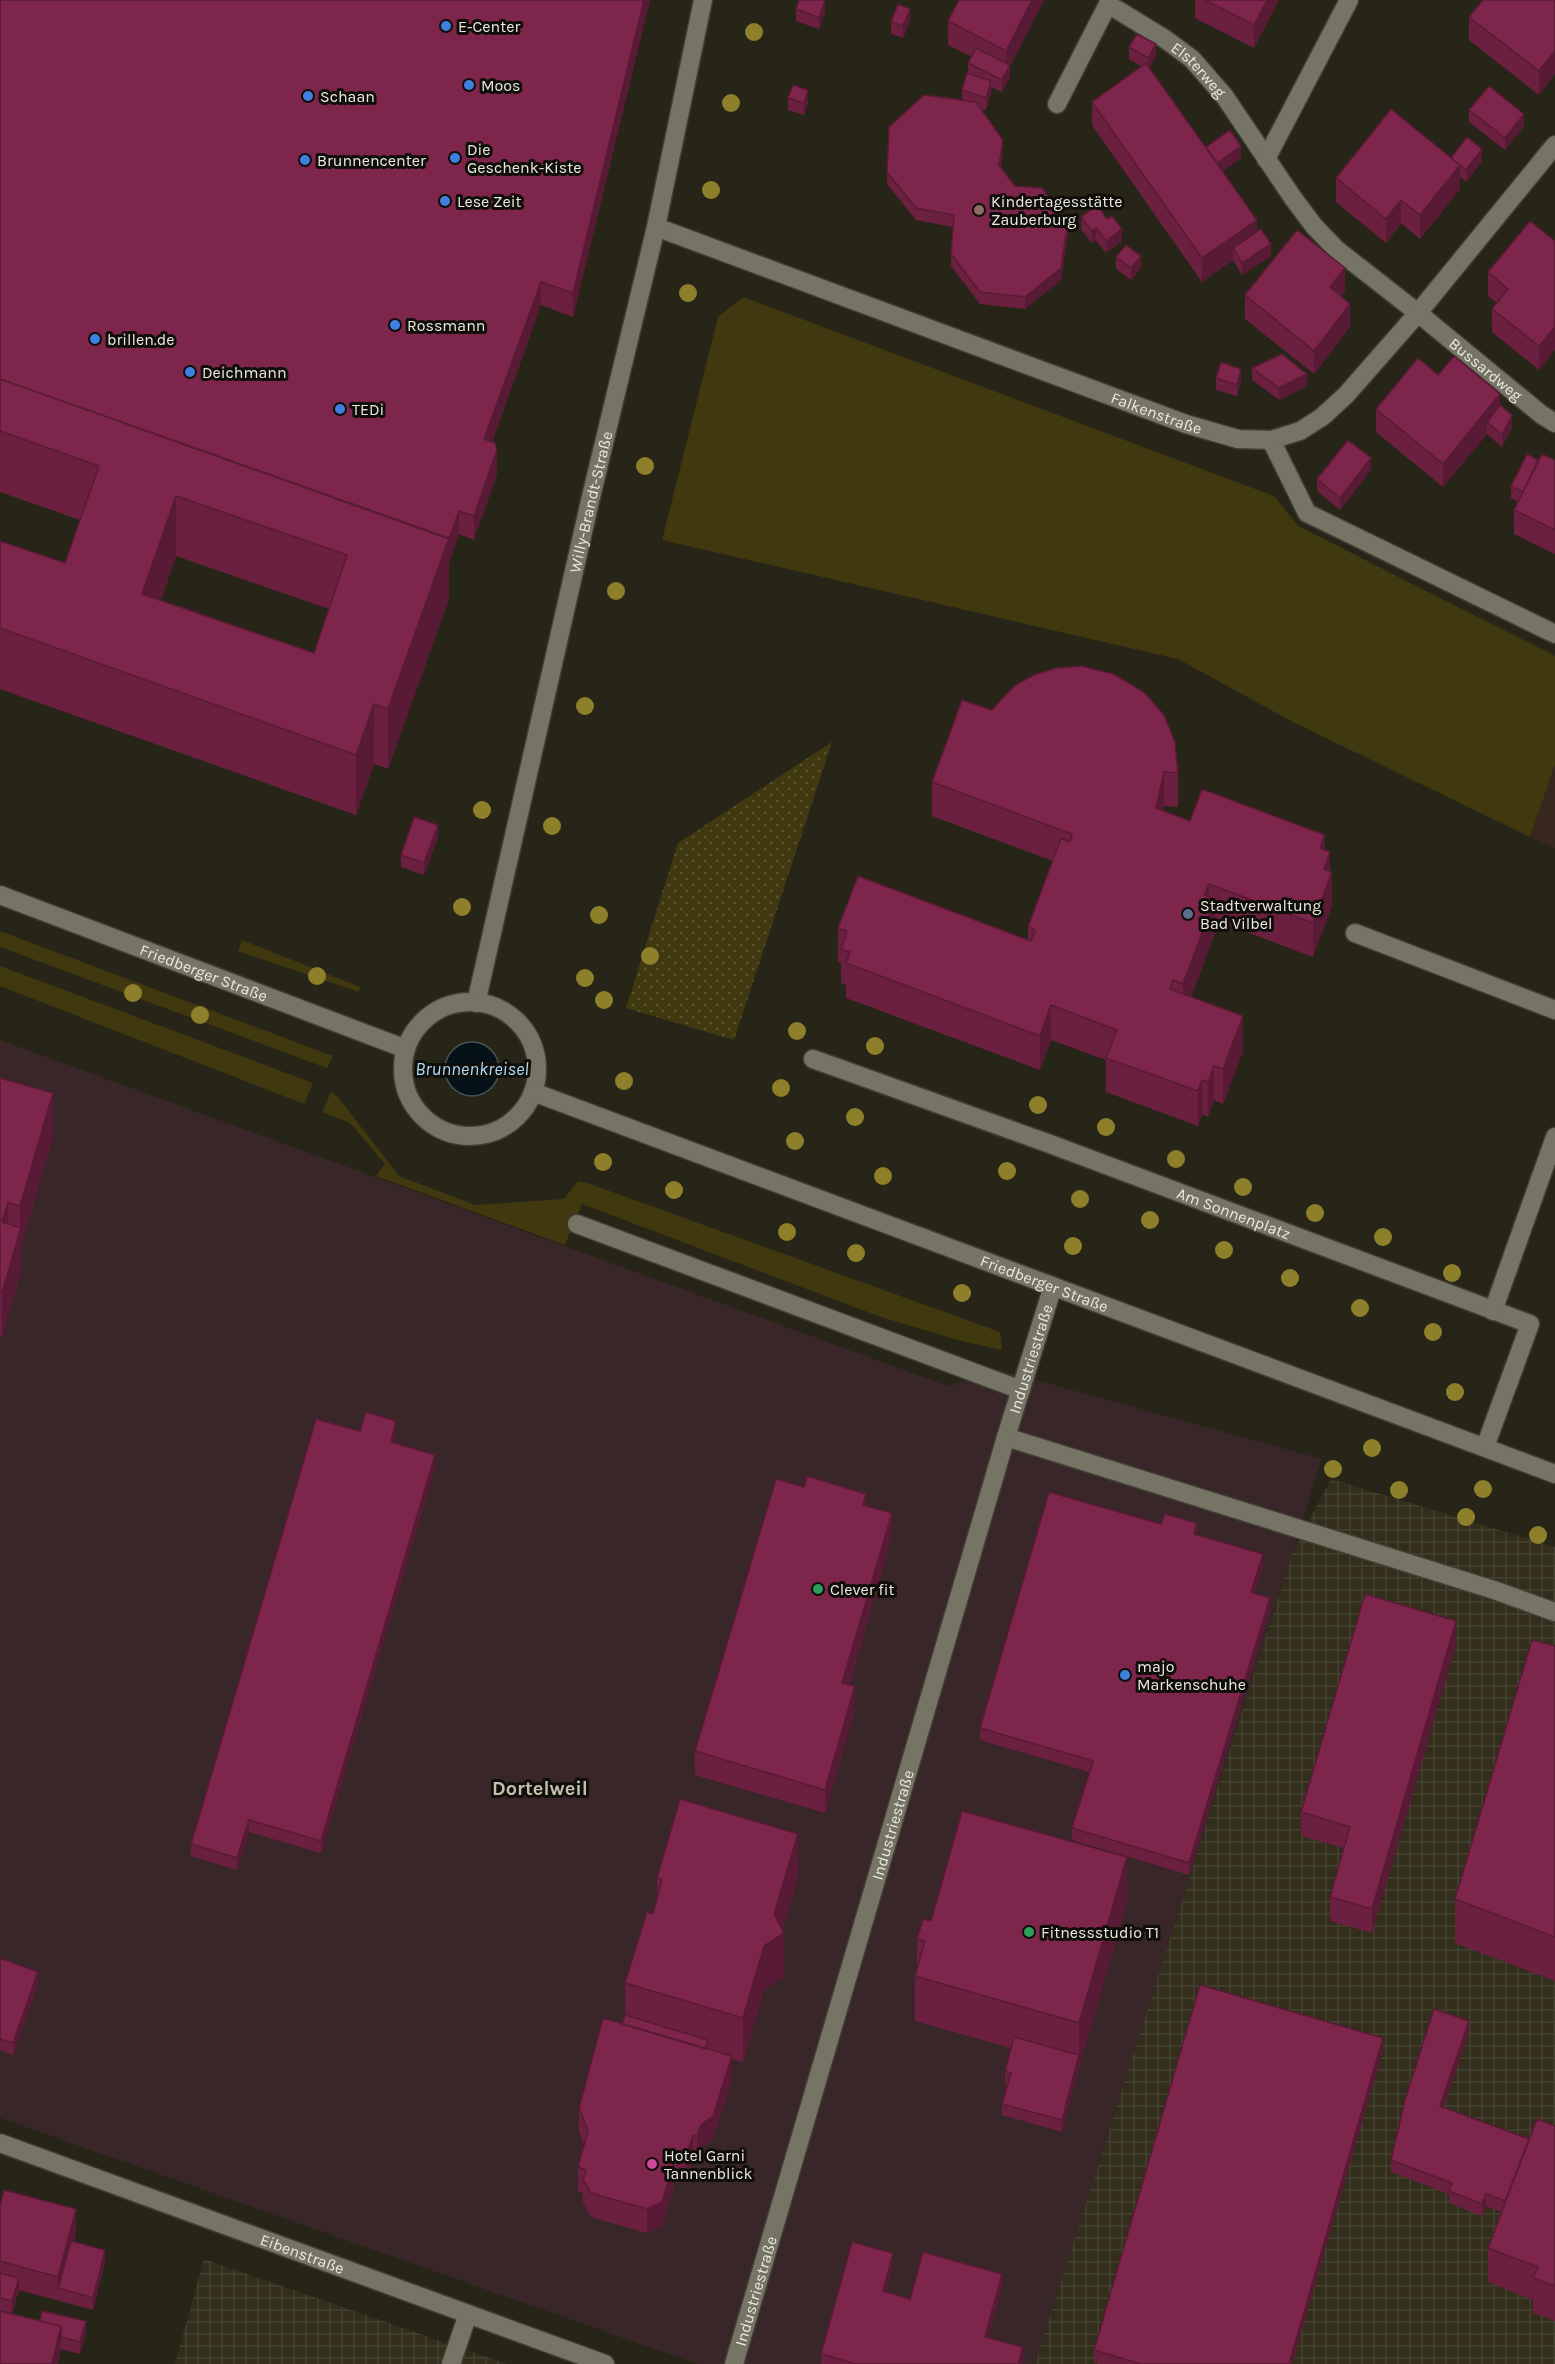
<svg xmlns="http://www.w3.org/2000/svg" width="1555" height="2364" viewBox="0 0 1555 2364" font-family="Karla,sans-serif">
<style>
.commercial{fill:#392628}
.industrial{fill:url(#industrial-grid)}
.education{fill:#38271f}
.grass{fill:#40380e}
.park{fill:url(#park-dots)}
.water{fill:#05121a;stroke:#4a5256;stroke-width:1.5}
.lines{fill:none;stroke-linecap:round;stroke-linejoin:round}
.service-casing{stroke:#403e35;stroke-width:21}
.minor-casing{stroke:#403e35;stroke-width:21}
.tertiary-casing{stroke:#403e35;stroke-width:21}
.service{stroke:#767465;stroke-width:18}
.minor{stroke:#767465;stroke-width:18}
.tertiary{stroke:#767465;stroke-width:18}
.tree{fill:#8e7f2a}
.wall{fill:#6c2040;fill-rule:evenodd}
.shaded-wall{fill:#581a34}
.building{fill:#7d254a;stroke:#581a34;stroke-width:1.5;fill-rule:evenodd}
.shop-dot{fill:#3f7fe0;stroke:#0f0e08;stroke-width:2}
.education-dot{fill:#8d6e63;stroke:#0f0e08;stroke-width:2}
.service-dot{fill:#5c6f8a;stroke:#0f0e08;stroke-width:2}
.leisure-dot{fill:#2e9e5b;stroke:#0f0e08;stroke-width:2}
.hotel-dot{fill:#d1479c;stroke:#0f0e08;stroke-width:2}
.labels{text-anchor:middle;stroke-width:6;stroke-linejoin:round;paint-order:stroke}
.poi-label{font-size:16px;fill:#ebe9e1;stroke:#0f0e08;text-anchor:start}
.street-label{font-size:16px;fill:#ebe9e1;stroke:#0f0e08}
.water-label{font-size:18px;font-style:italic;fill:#b0dcfa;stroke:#0f0e08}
.quarter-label{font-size:20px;font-weight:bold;fill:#c3c0af;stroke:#0f0e08}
</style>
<defs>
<pattern id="industrial-grid" width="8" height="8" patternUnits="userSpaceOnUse" patternTransform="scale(1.5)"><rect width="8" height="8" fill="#322e1b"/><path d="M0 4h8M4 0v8" fill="none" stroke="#464231"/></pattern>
<pattern id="park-dots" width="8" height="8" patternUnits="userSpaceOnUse" patternTransform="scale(1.5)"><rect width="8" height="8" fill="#40380e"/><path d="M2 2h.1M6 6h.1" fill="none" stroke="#5c5531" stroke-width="1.8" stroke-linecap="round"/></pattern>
</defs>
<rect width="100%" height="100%" fill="#272518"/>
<path class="commercial" d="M0,1040L948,1386L1000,1370L1322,1459L1035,2364H697L0,2118Z"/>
<path class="industrial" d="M1331,1479L1555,1547V2364H1035L1293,1551Z
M204,2259L507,2364H175Z"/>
<path class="education" d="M1555,766V848L1530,837Z"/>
<path class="grass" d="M743,297L1274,496L1298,526L1555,656V765L1530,837L1293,722L1178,659L662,540L718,317Z
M0,931L333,1056L327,1068L0,947Z
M242,940L360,987L359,992L238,951Z
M0,966L313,1083L304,1104L0,986Z
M331,1092L338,1097L399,1176L475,1205L564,1199L578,1181L590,1184L1000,1332L1002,1350L961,1341L878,1316L582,1204L565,1245L376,1176L385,1164L350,1123L322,1112Z"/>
<path class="park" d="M832,742L734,1040L626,1008L678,843Z"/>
<path class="water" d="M445 1069a27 27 0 1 1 54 0a27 27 0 1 1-54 0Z"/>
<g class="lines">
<g class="service-casing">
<g id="service">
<path d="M1271,440L1307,513L1555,634"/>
<path d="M1355,933L1555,1010"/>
<path id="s1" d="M813,1059L1050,1144L1530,1324L1485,1447"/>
<path d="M577,1224L1021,1390"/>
<path d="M1493,1311L1555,1137"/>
<path d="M1006,1437L1494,1590L1555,1612"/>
<path d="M451,2364L468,2314"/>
</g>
</g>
<g class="minor-casing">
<g id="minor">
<path id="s2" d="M1110,0L1108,4L1165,39L1192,59L1225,97L1293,198L1314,226L1336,249L1418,313L1542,415L1555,423"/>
<path d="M1057,104L1108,4"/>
<path d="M1266,159L1349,0"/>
<path id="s3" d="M656,227L1186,424L1238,439L1271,440L1300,431L1322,417L1346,395L1418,313L1555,145"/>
<path id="s4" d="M476,1003L590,501L656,227L703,0"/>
<path id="s5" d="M0,2143L605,2364"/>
<path id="s6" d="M734,2364L1006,1437L1053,1286"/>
</g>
</g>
<g class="tertiary-casing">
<g id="tertiary">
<path id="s7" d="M0,895L406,1049"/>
<circle cx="470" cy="1069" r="67"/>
<path id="s8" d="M533,1092L1555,1474"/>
</g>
</g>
<use href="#service" class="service"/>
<use href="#minor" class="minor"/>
<use href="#tertiary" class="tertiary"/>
</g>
<g class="tree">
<circle cx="754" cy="32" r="9"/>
<circle cx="731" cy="103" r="9"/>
<circle cx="711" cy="190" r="9"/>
<circle cx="688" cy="293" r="9"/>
<circle cx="645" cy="466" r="9"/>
<circle cx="616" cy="591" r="9"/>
<circle cx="585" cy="706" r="9"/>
<circle cx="482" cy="810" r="9"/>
<circle cx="552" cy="826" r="9"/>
<circle cx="462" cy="907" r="9"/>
<circle cx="599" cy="915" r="9"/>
<circle cx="650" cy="956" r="9"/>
<circle cx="317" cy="976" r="9"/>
<circle cx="585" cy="978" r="9"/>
<circle cx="133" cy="993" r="9"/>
<circle cx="604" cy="1000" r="9"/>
<circle cx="200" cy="1015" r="9"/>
<circle cx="797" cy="1031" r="9"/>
<circle cx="875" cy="1046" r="9"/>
<circle cx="624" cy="1081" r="9"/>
<circle cx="781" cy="1088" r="9"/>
<circle cx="1038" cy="1105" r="9"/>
<circle cx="855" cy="1117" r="9"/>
<circle cx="1106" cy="1127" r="9"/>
<circle cx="795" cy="1141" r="9"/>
<circle cx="1176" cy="1159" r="9"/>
<circle cx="603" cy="1162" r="9"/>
<circle cx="1007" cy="1171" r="9"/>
<circle cx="883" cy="1176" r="9"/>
<circle cx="1243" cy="1187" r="9"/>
<circle cx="674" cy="1190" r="9"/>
<circle cx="1080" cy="1199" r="9"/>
<circle cx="1315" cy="1213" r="9"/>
<circle cx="1150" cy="1220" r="9"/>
<circle cx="787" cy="1232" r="9"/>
<circle cx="1383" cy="1237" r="9"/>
<circle cx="1073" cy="1246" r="9"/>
<circle cx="1224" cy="1250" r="9"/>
<circle cx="856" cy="1253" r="9"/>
<circle cx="1452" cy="1273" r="9"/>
<circle cx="1290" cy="1278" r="9"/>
<circle cx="962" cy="1293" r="9"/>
<circle cx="1360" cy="1308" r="9"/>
<circle cx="1433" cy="1332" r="9"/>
<circle cx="1455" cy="1392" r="9"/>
<circle cx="1372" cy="1448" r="9"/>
<circle cx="1333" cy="1469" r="9"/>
<circle cx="1483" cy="1489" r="9"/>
<circle cx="1399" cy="1490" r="9"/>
<circle cx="1466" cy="1517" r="9"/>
<circle cx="1538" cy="1535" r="9"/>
</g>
<path class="wall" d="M0,0H650L573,317L541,305L492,442L497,474L474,540L459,534L449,563V599L388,769L374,764L356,815L0,689V541L65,563L80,520L0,492ZM176,556L329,609L314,653L161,600Z
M1044,0L1010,66V77L1002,92L991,87V93L986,110L980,108L1003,151L1001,167L1015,186L1068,234L1061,280L1025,309L980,304L951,266L953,227L916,220L887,184V172L962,100V90L968,74V63L972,57L948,45V21Z
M1195,0H1279L1254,48L1195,18Z
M1555,0V74L1539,95L1469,40V17Z
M796,9L825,12L819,29L796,21Z
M910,21L903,38L891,34V22Z
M1129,47L1156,56L1149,68L1206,148L1241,158L1223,171L1271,256L1242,275L1233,260L1202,282L1092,125V102L1142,67L1129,59Z
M788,98L808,102L804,115L788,110Z
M1469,110L1524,126L1505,150L1469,122Z
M1451,158L1482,161L1466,182L1460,177V189L1420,239L1401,223L1386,243L1336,202V178Z
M1081,217L1107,219L1122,241L1106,253L1096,240L1092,243L1081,229Z
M1555,241V350L1539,370L1492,332V309L1497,303L1488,296V272Z
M1116,257L1141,268L1131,280L1116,269Z
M1345,292L1341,296L1350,327L1314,374L1245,319V295Z
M1252,368L1307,386L1279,400L1252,380Z
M1216,378L1241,381L1237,396L1216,390Z
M1500,405L1512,427L1502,447L1487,434L1443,487L1376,432V409Z
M1538,460H1555V554L1514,534V510L1518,502L1511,498V486Z
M1371,470L1340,510L1317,491V479Z
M992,710L1178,773V807L1164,806L1163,810L1190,821L1325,850L1330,871L1332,906L1313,957L1215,920V933L1191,997L1243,1051L1223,1104L1214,1100L1208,1117L1202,1114L1198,1126L1106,1092V1060L1051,1040L1040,1070L846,998V985L841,983V963L838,962V928L1028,940V927L1053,861L932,816V782Z
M438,837L424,875L401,867V855Z
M0,1078L53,1137L21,1246V1272L2,1336H0Z
M360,1431L396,1433L394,1443L435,1467L321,1853L249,1832L237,1870L191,1856V1844Z
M866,1506L892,1537L849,1685L855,1710L825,1813L695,1775V1751Z
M1197,1535L1263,1566L1254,1593L1270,1610L1189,1875L1072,1840V1828L1089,1772L980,1740V1728Z
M1456,1645L1372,1933L1330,1921V1897L1344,1848L1301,1836V1812Z
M1555,1646V1981L1455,1943V1899Z
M657,1878H798L782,1931L784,1977L764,1990L743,2062L732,2059V2080L713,2139L701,2149L697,2160L693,2159L686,2180L674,2176V2186L662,2226L647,2233L591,2217L583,2203V2192L578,2191V2167L584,2145L579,2131V2108L622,2024L625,2015V1983L653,1914L657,1899Z
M1127,1902L1079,2067L1062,2132L1002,2115V2104L1008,2084L1005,2083V2071L1011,2048L915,2021V1976L917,1968V1939L931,1921Z
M0,1958L38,1984L13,2055L0,2050Z
M1469,2033L1443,2108L1529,2139L1555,2126V2321L1533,2313V2300L1488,2282V2248L1501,2212L1486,2206L1482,2216L1449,2203V2194L1391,2172V2160Z
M1383,2050L1292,2364H1099L1094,2362V2350Z
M0,2206L76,2233L74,2242L105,2262L93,2310L19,2290L12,2313L0,2310Z
M893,2265L886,2292L910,2299L1002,2286L988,2338L1023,2359L1021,2364H821V2354Z
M0,2311L86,2333L80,2354L61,2349Z"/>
<path class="shaded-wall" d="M644,0H650L573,317V293Z
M825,0V12L819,29V18Z
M1032,0H1044L1010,66V77L1002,92V80L1006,73V51Z
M1267,0H1279L1254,48V25Z
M910,9V21L903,38V26Z
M1156,44V56L1148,70V58Z
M1555,51V74L1539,95V71Z
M991,81V93L986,110V98Z
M808,90V102L804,115V103Z
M1524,114V126L1505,150V138Z
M1003,140V151L999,177V165Z
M1241,146V158L1217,175V163Z
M1482,149V161L1466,182V170Z
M1460,165V189L1420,239V215Z
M1401,200V223L1386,243V219Z
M1257,220V244L1233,248V260L1202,282V258Z
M1068,222V234L1061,280L1025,309V297Z
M1096,228V240L1092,243V231Z
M1122,229V241L1106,253V241Z
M1271,244V256L1242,275V263Z
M1141,256V268L1131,280V268Z
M1345,268V292L1330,311V287Z
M541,282V305L484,462V439Z
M1350,304V327L1314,374V351Z
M1555,327V350L1539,370V346Z
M1241,369V381L1237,396V385Z
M1307,374V386L1279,400V388Z
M1500,394V417L1487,422V434L1443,487V464Z
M1512,415V427L1502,447V435Z
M497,450V474L474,540V516Z
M1371,458V470L1340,510V498Z
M176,496V556L142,654V594Z
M459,511V534L449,563V599L388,769V709Z
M374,704V764L356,815V755Z
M1164,772V806L1156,842V808Z
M438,825V837L424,875V863Z
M1325,835V866L1330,852V878L1332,872V906L1313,957V923L1320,848Z
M1209,884V916L1215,899V933L1183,1018V984L1204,895Z
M1051,1005V1040L1040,1070V1036Z
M1243,1016V1051L1223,1104V1069Z
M1214,1066V1100L1208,1117V1082Z
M1202,1080V1114L1198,1126V1091Z
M53,1093V1137L21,1246V1272L2,1336V1292L20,1232V1206Z
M8,1203V1247L2,1222Z
M396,1421V1433L391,1454V1442Z
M435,1455V1467L321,1853V1841Z
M866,1494V1517L863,1505Z
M892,1513V1537L842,1706V1683Z
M1197,1523V1535L1194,1534Z
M1263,1554V1566L1251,1604V1592Z
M1270,1598V1610L1189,1875V1863Z
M1456,1621V1645L1372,1933V1909Z
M855,1686V1710L825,1813V1790Z
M249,1820V1832L237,1870V1858Z
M798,1834V1878L781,1935L784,1933V1977L764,1990L743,2062V2018Z
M1127,1857V1902L1079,2067L1062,2132V2120L1079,2055V2023Z
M38,1972V1984L13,2055V2043Z
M1469,2021V2033L1440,2118V2106Z
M1383,2038V2050L1292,2364H1289Z
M732,2056V2080L713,2139L701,2149L697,2160V2137L701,2125Z
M693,2135V2159L686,2180V2156Z
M674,2162V2186L662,2226L647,2233V2209Z
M1486,2194V2206L1482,2216V2204Z
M76,2209V2233L61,2289L58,2288V2277Z
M105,2250V2262L93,2310V2298Z
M893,2253V2265L883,2303V2291Z
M1002,2274V2286L985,2349V2337Z
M19,2278V2290L12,2313V2301Z
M86,2321V2333L80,2354V2342Z
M61,2326V2350L58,2364H52Z
M1023,2347V2359L1021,2364H1018Z"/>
<path class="building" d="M0,0H644L573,293L541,282L484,439L495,443L497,450L474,516L459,511L449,539L0,379Z
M799,0H825L819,18L796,9Z
M959,0H1032L1006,51L948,21Z
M1205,0H1267L1254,25Z
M1483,0H1555V51L1539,71L1469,17Z
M898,4L910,9L903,26L891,22Z
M1137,34L1156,44L1148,58L1129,47Z
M976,48L1010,65L1002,80L968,63Z
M1146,63L1257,220L1202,258L1092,102Z
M967,73L991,81L986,98L962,90Z
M793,85L808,90L804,103L788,98Z
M1489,86L1524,114L1505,138L1469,110Z
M924,95L976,102L1003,140L999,165L1015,186L1042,188L1068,222L1061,268L1025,297L980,292L951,254L954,215L916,208L887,172L889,127Z
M1391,109L1460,165L1420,215L1401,200L1386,219L1336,178Z
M1230,130L1241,146L1217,163L1206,147Z
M1467,137L1482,149L1466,170L1451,158Z
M1097,205L1107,219L1112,216L1122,229L1106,241L1096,228L1092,231L1081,217Z
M1530,221L1555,241V327L1539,346L1492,309L1508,289L1488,272Z
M1261,229L1271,244L1242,263L1233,248Z
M1297,230L1345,268L1330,287L1350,304L1314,351L1245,295Z
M1126,245L1141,256L1131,268L1116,257Z
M1282,354L1307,374L1279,388L1252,368Z
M1454,356L1500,394L1443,464L1376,409L1418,358L1438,375Z
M1221,362L1241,369L1237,385L1216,378Z
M0,379L449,538L388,709L374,704L356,755L0,628V541L65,563L99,466L0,431ZM176,496L347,555L314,653L142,594Z
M1500,405L1512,415L1502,435L1487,422Z
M1348,440L1371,458L1340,498L1317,479Z
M1527,454L1538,460L1523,492L1511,486Z
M1542,454L1555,460V530L1514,510Z
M1081,666L1114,674L1145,693L1164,715L1175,742L1178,773L1164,772L1156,808L1190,821L1202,789L1325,835L1320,848L1330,852L1324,869L1332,872L1313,923L1209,884L1204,895L1215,899L1183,984L1173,980L1170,989L1243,1016L1223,1069L1214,1066L1208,1082L1202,1080L1198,1091L1106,1058L1117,1030L1051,1005L1040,1036L846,963L850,952L841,949L847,931L838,928L858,876L1031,941L1035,930L1028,927L1061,838L1070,842L1072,834L932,782L962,700L992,710L1014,686L1034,675L1056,668Z
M414,817L438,825L424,863L401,855Z
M0,1078L53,1093L20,1206L8,1203L2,1222L21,1228L2,1292H0Z
M366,1412L396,1421L391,1442L435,1455L321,1841L249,1820L237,1858L191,1844L316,1419L360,1431Z
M807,1476L866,1494L863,1505L892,1513L842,1683L855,1686L825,1790L695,1751L776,1479L804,1487Z
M1049,1492L1161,1524L1165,1514L1197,1523L1194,1534L1263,1554L1251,1592L1270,1598L1189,1863L1072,1828L1093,1761L980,1728Z
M1365,1594L1456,1621L1372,1909L1330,1897L1350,1827L1301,1812Z
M1532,1640L1555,1646V1937L1455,1899Z
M680,1799L798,1834L774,1914L784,1933L764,1946L743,2018L625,1983L647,1912L653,1914L662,1879L657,1878Z
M962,1811L1127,1857L1079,2023L915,1976L925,1941L917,1939L923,1919L931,1921Z
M0,1958L38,1972L13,2043L0,2039Z
M1200,1985L1383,2038L1289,2364H1141L1094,2350Z
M1434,2009L1469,2021L1440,2106L1529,2139L1505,2201L1486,2194L1482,2204L1449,2191L1452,2183L1391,2160L1405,2100Z
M625,2015L708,2040L706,2049L622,2024Z
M603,2018L732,2056L713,2116L701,2125L697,2137L693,2135L686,2156L669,2151L674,2162L662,2202L647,2209L591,2193L583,2180L586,2170L578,2167L588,2131L579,2108Z
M1014,2037L1079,2055L1062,2120L1002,2104L1011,2073L1005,2071Z
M1537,2119L1555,2126V2286L1533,2278L1538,2267L1488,2248Z
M4,2190L76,2209L58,2277L0,2261V2206Z
M71,2241L105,2250L93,2298L58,2288Z
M852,2242L893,2253L883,2291L910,2299L923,2252L1002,2274L985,2337L1023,2347L1018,2364H856L821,2354Z
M0,2273L19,2278L12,2301L0,2298Z
M0,2311L61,2326L52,2364H0Z
M42,2311L86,2321L80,2342L61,2337V2326L40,2321Z"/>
<g class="shop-dot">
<circle cx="446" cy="26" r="6"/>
<circle cx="469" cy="85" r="6"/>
<circle cx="308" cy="96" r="6"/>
<circle cx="455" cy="158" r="6"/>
<circle cx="305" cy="160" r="6"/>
<circle cx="445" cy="201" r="6"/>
<circle cx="395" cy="325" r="6"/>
<circle cx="95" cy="339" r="6"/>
<circle cx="190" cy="372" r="6"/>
<circle cx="340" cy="409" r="6"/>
<circle cx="1125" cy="1675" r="6"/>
</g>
<circle class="education-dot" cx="979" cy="210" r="6"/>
<circle class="service-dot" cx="1188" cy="914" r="6"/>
<g class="leisure-dot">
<circle cx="818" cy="1589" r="6"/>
<circle cx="1029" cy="1932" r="6"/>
</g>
<circle class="hotel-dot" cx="652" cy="2164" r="6"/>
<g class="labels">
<g class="poi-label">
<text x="458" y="32">E-Center</text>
<text x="481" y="91">Moos</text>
<text x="320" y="102">Schaan</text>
<text x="467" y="155">Die<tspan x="467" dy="18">Geschenk-Kiste</tspan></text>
<text x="317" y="166">Brunnencenter</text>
<text x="457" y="207">Lese Zeit</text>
<text x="991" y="207">Kindertagesstätte<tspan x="991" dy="18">Zauberburg</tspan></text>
<text x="407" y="331">Rossmann</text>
<text x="107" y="345">brillen.de</text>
<text x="202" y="378">Deichmann</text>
<text x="352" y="415">TEDi</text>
<text x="1200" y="911">Stadtverwaltung<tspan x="1200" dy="18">Bad Vilbel</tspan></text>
<text x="830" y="1595">Clever fit</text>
<text x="1137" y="1672">majo<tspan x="1137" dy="18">Markenschuhe</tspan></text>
<text x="1041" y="1938">Fitnessstudio T1</text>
<text x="664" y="2161">Hotel Garni<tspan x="664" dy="18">Tannenblick</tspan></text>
</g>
<g class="street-label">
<text dy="6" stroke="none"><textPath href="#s2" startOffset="117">Elsterweg</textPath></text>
<text dy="6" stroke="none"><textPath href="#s2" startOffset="536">Bussardweg</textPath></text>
<text dy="6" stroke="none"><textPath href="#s3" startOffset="534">Falkenstraße</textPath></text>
<text dy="6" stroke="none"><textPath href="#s4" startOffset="514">Willy-Brandt-Straße</textPath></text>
<text dy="6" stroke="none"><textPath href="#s7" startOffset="218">Friedberger Straße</textPath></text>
<text dy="6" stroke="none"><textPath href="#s1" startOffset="448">Am Sonnenplatz</textPath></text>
<text dy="6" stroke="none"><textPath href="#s8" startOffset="546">Friedberger Straße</textPath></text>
<text dy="6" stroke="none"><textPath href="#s6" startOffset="1048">Industriestraße</textPath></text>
<text dy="6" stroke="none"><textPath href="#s6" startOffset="562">Industriestraße</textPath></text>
<text dy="6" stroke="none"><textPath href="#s5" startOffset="322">Eibenstraße</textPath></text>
<text dy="6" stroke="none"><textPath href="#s6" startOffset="76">Industriestraße</textPath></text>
</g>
<g class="water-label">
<text x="472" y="1075">Brunnenkreisel</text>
</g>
<g class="quarter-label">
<text x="540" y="1795">Dortelweil</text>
</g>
</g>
</svg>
